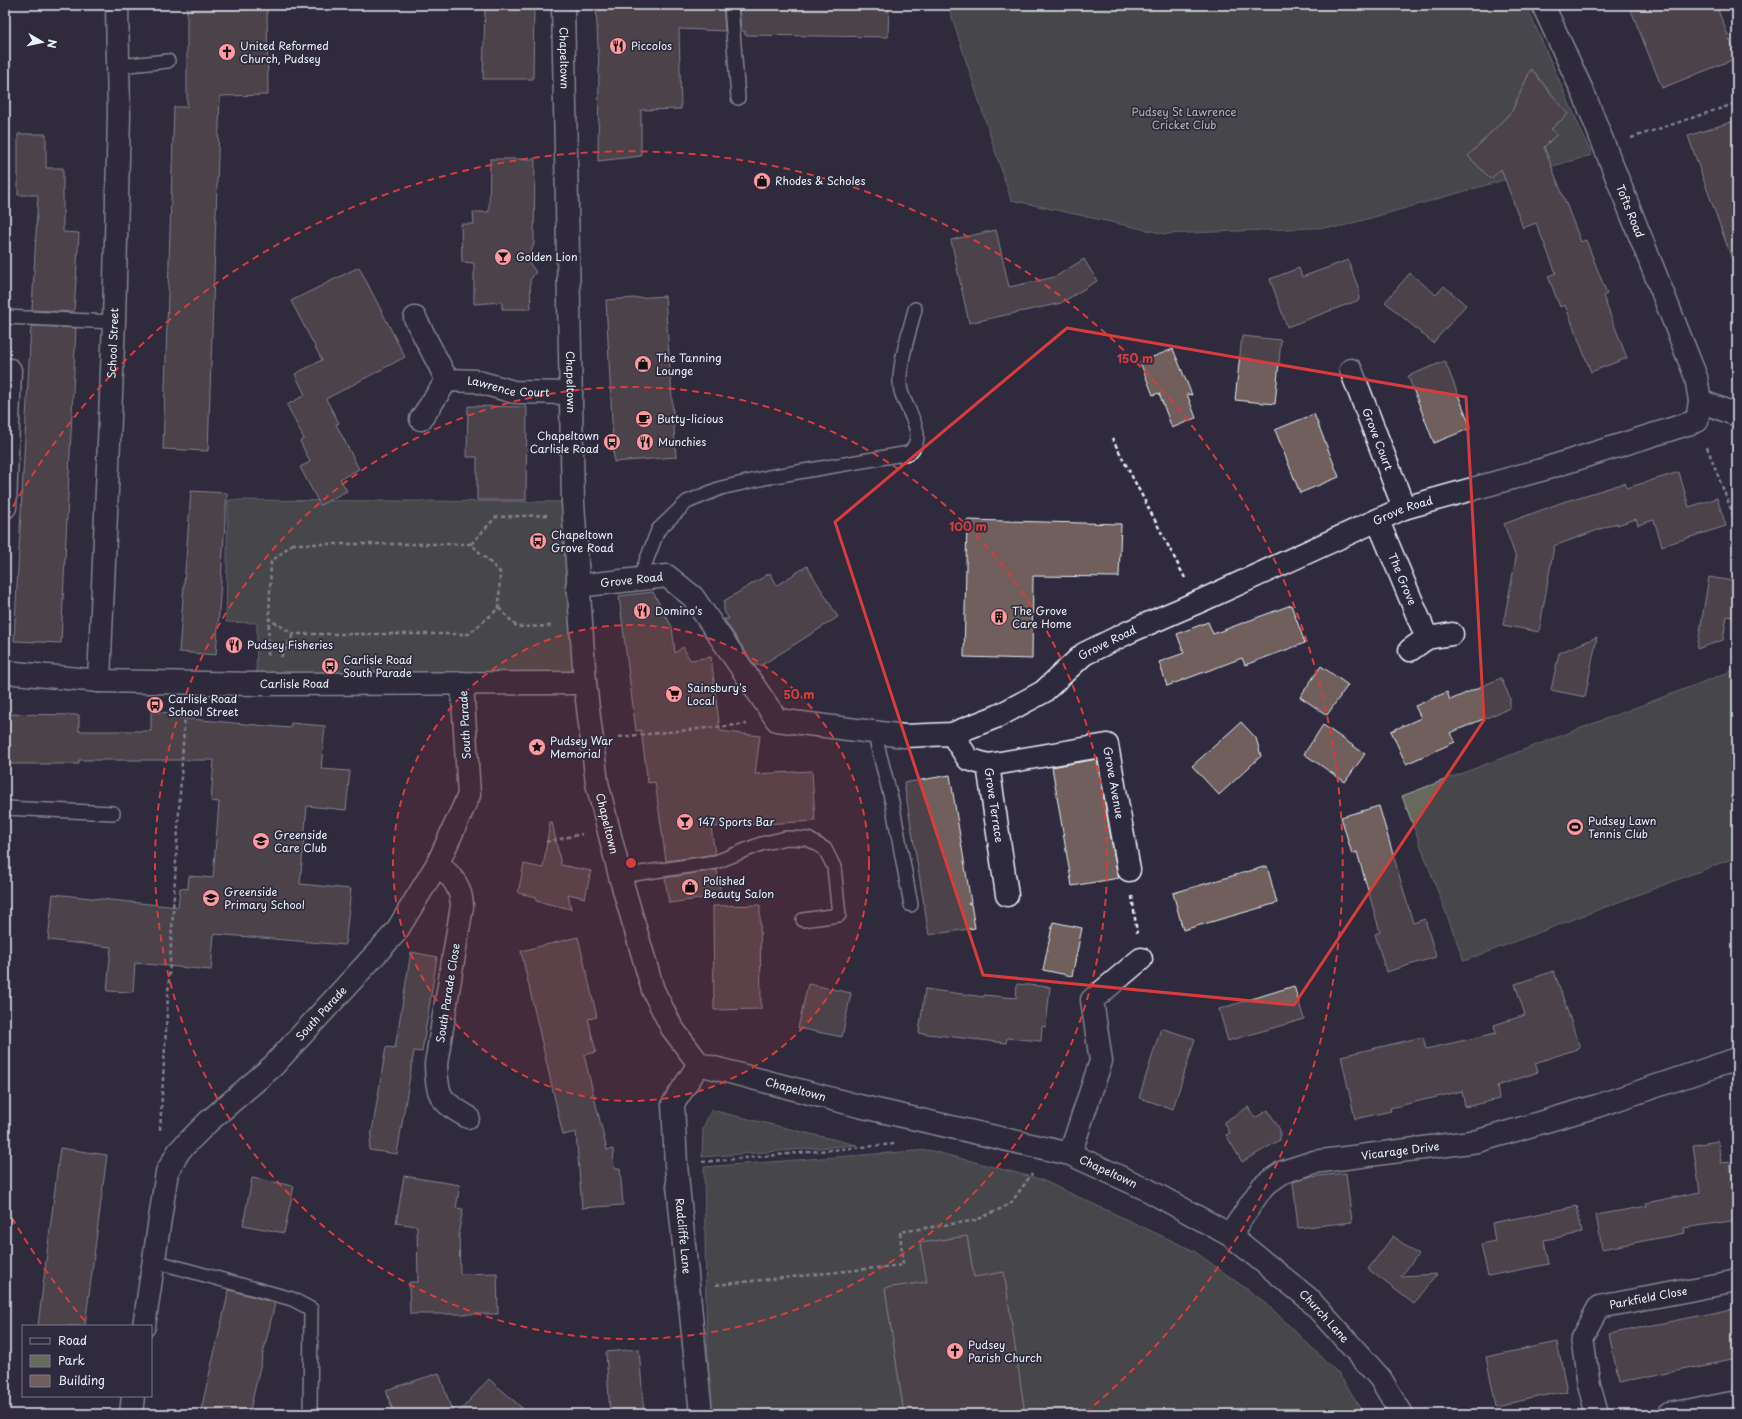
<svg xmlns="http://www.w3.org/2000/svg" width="1742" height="1419" viewBox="0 0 1742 1419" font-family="'Playpen Sans',sans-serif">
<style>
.green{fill:#656b5d;stroke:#a6aeaa}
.building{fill:#6f5f5c;stroke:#e8f1f8}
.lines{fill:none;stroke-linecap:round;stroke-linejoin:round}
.lane-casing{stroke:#e8f1f8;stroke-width:16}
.street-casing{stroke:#e8f1f8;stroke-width:25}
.secondary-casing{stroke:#e8f1f8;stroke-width:25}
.path{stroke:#e8f1f8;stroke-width:2.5;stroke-dasharray:4 3;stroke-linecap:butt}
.lane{stroke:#2f2a3d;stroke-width:13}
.street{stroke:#2f2a3d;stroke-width:22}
.secondary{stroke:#2f2a3d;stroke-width:22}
.marked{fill:none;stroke:#d83c3d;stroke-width:3;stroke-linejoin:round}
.ring{fill:none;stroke:#d83c3d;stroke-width:2;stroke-dasharray:7 5}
.labels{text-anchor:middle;stroke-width:3.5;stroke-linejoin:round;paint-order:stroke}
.poi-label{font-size:11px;fill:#e8f1f8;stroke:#2f2a3d;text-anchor:start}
.street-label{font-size:11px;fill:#e8f1f8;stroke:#2f2a3d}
.park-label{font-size:11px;fill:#adb5b2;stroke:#2f2a3d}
.centre{fill:#d83c3d;stroke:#2f2a3d;stroke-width:2}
.ring-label{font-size:12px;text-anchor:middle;font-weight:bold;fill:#d83c3d;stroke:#2f2a3d;stroke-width:3.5;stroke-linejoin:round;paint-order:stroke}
</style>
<rect width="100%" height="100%" fill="#2f2a3d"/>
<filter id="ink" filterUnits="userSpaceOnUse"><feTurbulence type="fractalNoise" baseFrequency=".025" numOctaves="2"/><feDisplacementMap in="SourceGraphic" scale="8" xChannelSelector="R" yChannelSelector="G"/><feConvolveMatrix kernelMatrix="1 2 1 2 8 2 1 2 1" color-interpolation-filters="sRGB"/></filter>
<g filter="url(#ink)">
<path class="green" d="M948,5H1526L1592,155L1339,227L1165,234L1011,200Z
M228,500L573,502L585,683L256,684L257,623L226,622Z
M1737,669V857L1464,961L1402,796Z
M711,1110L857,1145L702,1157L703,1128Z
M928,1150L1040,1179L1194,1251L1266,1303L1338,1373L1365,1414H710L706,1307L704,1167Z"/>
<path class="building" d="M187,5H267L268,95L220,96L208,451L163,449L174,107H187Z
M485,5H534L533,79H483Z
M596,5H723L725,31L679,29L681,109L641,110V156L598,161L599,69Z
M739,5H889L888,37L745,35V31H741Z
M1629,5H1716L1737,58L1662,88Z
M1531,69L1568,114L1551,129L1557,134L1544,147L1581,242L1586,240L1607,294L1603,296L1627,358L1591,372L1565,305L1560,307L1548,276L1556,273L1536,223L1523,228L1501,169L1491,179L1468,156L1512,111Z
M1737,120V261L1733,262L1688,136Z
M18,134H46V168H63V232L79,233L74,312L32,310L38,195H18Z
M490,159H535L534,244L528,261L536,272L530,280L531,309H502V302L474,304V263L462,262L461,224H474L473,212H489Z
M996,230L1009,287L1055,277L1084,259L1097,281L1061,303L969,323L951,240Z
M1348,260L1359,290V300L1287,327L1270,279L1299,268L1302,277Z
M359,267L405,357L326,399L339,423L336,424L359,469L340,479L347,491L320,505L300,467L310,462L300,441L304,439L287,405L305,395L295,374L322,360L291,301Z
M1410,273L1436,295L1444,286L1466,305L1433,343L1385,302Z
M665,296L676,457L614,462L606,300Z
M31,326L76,328L61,643L14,641Z
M1242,336L1281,340L1275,404L1235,400Z
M1173,349L1192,395L1187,394L1196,418L1172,428L1159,393L1153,395L1140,362Z
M1445,361L1471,428L1434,443L1408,376Z
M468,406L527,407L526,500H477V457H467Z
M1314,414L1339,477L1300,493L1275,430Z
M1679,472L1689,507L1717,498L1726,526L1662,546L1654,520L1638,525L1636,519L1617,525V523L1554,546L1539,632L1503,625L1516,558L1504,524L1563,502L1625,483L1627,488Z
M191,491L227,493L216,655L179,652Z
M967,520L1121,524L1119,577L1033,576L1032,659L964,657Z
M807,566L838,617L762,665H754L724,619H729L724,611V601L770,573L777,585Z
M1709,577L1733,581L1731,588L1737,589V618L1727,616L1723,640L1697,649Z
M653,592L672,627L675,653L683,647L690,660L711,657L720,731L760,736L755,774L812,771L815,821L711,827L715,854L666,861L655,782L648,783L641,730L636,731L619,596Z
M1291,605L1305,643L1245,665L1242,658L1167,686L1159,662L1184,653L1177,634L1208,622L1213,634Z
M1597,637L1585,697L1551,690L1559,653Z
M1321,666L1348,685L1327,715L1300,697Z
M1501,678L1510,698V708L1450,733L1455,742L1406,764L1391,731L1421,718L1415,706L1447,692L1450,700Z
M151,712L179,713V718L290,728L291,723L325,726L321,769L350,771L346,810L307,806L300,884L351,889L345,945L214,934L211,970L135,963L133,992L107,991L111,947L48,940L53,894L178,907L180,888L188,889L189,876L213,878L219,802L211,801L214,760H79V764H5V714L79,715V731H151Z
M1241,722L1256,738L1261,756L1219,795L1192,766Z
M1323,725L1365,754L1345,782L1304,754Z
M1097,759L1117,872L1119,878L1072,886L1052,767Z
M950,775L971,903H968L971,904L975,928L929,935L904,783Z
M1379,806L1413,923L1425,919L1436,957L1386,972L1375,934L1380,932L1357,852L1352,854L1341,817Z
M550,822H552L561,865L591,871L585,898L568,894L571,909L536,901L537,897L518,893L524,864L543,868Z
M1267,866L1277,903L1183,930L1173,893Z
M717,870L721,896L669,903L665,878Z
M760,905L761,1009L714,1010L713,906Z
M1053,922L1082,928L1072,976L1043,970Z
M578,937L597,1017L588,1019L596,1052L584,1055L607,1150L613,1149L614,1168H620L623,1205L582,1208L576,1132L563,1135L521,951Z
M411,952L437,957L422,1052L414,1051L397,1154L369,1150L386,1047L395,1048Z
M1554,971L1580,1048L1535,1063L1538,1072L1497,1086L1499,1099L1465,1107L1462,1091L1390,1108L1391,1111L1355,1119L1341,1056L1423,1037L1426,1049L1496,1033L1494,1025L1525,1015L1515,984Z
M808,984L851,993L842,1037L798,1028Z
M1017,984L1050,987L1046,1027L1042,1026L1041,1041L1007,1038L1006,1043L919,1033L925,989L984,997V995L1016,998Z
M1294,986L1304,1019L1228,1041L1219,1009Z
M1161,1028L1195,1039L1173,1109L1139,1098Z
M1248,1107L1255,1118L1268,1110L1280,1130V1140L1242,1162L1226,1135L1230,1133L1224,1122Z
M1718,1141L1721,1163L1730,1162L1737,1220L1684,1228L1685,1233L1602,1249L1596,1215L1647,1206L1646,1203L1700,1192L1693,1145Z
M60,1148L107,1155L85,1326H38Z
M1346,1173L1352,1222L1298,1228L1293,1182L1308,1177Z
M404,1176L460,1185L456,1208L463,1209L459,1231L460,1274L497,1273L498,1314H410L409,1282H418L417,1226L396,1223Z
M252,1178L294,1186L284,1233L243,1225Z
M1577,1206L1582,1233L1544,1240L1549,1264L1488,1276L1481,1244L1495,1241L1492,1223Z
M967,1236L974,1277L1004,1272L1025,1414H904L885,1288L927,1282L920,1243Z
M1393,1236L1418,1255L1401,1276L1437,1274L1414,1304L1368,1269Z
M229,1290L275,1303L249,1414H200Z
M1737,1308V1358L1619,1382L1609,1334Z
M1557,1342L1567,1391L1496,1406L1486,1357Z
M639,1349L644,1414H610L606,1352Z
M439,1373L453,1414H394L386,1390Z
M489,1379L529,1414H457Z"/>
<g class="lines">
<g class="lane-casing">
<path id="lane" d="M731,5L738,98
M119,66L168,61
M5,317L114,322
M639,580L658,530L687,502L721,488L769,477L909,453C929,435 906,411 901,391C896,371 910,330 915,309
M874,732L892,802L911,905
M5,808L113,813
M620,876L716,862L761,844L786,838L808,839L825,849L834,867L839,915L803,920
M154,1261L292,1299L311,1309L310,1414"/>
</g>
<g class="street-casing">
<g id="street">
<path d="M415,318L447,380"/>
<path id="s1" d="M1351,370L1404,508"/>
<path d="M1700,401L1737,415"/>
<path id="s2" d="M421,419L447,380L475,381L514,392L571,393"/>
<path d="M5,507L10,370"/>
<path id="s3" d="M1378,521L1427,638"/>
<path id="s4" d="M577,586L667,576L693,597L777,720L904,736L952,734L998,716L1043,692L1084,654L1131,631L1205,599L1404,508L1541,470L1697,421L1700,401L1696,377L1585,97L1543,5"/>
<path d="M1410,650L1427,638L1452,634"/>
<path id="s5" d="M5,672L99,681L256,684L585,683"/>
<path id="s6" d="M99,681L114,322L119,115L117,5"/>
<path id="s7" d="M952,734L968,759L988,765L1007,895"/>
<path id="s8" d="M988,765L1107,745L1129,870"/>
<path d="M438,863C452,878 461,885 462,906L436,1064C437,1097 440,1101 468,1117"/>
<path id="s9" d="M699,1064L673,1104L676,1165L701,1414"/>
<path d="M1070,1154L1101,1061L1092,1000L1141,959"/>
<path id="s10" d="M1230,1235L1263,1186L1283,1172L1314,1162L1478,1141L1597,1106L1737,1059"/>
<path id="s11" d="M144,1326L167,1172L179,1151L208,1122L273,1066L396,932L438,863L469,795L462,683"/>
<path d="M131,1414L133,1396"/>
<path id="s12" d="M1597,1414L1589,1385L1582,1338L1599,1307L1737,1281"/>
<path d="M1670,1414L1737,1401"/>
</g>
</g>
<g class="secondary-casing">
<g id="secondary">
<path id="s13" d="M563,5L573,502L585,683L597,783L620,876L653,990L672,1028L699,1064L859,1106L1070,1154L1146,1189L1230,1235L1308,1298L1380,1378L1402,1414"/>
</g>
</g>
<path class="path" d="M1631,138L1737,103
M1112,438L1185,578
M1707,447L1737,525
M292,544H471L500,572L499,608L469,634H293L269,619L271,562Z
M471,544L496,517L547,515
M499,608L517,627L554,626
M268,656L269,619
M281,657L293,635
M619,737L747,724
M546,842L582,834
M1132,896L1137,933
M160,1130L185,710
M702,1162L895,1144
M716,1285L903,1265L900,1232L977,1220L1010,1204L1032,1174"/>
<use href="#lane" class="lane"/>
<use href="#street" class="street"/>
<use href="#secondary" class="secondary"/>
</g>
</g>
<path d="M0 0H1742V1419H0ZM1067,328L1466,397L1484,720L1294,1005L983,975L835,522Z" fill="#2f2a3d" fill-opacity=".55" fill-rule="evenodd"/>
<path class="marked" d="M1067,328L1466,397L1484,720L1294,1005L983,975L835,522Z"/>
<circle cx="631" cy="863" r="238" fill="#d83c3d" fill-opacity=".12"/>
<g class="ring">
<circle cx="631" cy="863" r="238"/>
<circle cx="631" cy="863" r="476"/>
<path d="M85 1321A713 713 0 0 1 7 1209M7 517A713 713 0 1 1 1085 1413"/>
</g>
<defs>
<g id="restaurant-disc" transform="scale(0.9)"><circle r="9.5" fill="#ff9aa2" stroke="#2f2a3d"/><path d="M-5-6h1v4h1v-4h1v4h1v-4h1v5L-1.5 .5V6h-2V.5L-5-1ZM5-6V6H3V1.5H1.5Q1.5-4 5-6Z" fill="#111"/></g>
<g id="church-disc" transform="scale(0.9)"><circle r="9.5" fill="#ff9aa2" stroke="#2f2a3d"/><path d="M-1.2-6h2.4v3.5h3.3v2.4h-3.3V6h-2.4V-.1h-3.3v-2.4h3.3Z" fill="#111"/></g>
<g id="shop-disc" transform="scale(0.9)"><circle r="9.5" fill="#ff9aa2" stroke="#2f2a3d"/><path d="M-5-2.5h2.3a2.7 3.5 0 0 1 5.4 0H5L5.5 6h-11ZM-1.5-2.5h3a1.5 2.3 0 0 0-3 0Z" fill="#111"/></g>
<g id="bar-disc" transform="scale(0.9)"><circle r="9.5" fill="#ff9aa2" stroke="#2f2a3d"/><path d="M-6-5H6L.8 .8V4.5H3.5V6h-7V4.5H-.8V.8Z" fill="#111"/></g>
<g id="cafe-disc" transform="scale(0.9)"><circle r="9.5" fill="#ff9aa2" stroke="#2f2a3d"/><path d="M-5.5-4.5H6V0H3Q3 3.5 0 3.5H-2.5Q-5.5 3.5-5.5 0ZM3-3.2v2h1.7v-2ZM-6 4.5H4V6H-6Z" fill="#111"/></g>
<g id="bus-disc" transform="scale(0.9)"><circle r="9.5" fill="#ff9aa2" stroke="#2f2a3d"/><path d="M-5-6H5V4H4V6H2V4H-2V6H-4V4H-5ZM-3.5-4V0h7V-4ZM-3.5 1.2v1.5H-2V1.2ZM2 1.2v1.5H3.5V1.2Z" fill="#111"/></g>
<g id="building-disc" transform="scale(0.9)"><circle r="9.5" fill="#ff9aa2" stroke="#2f2a3d"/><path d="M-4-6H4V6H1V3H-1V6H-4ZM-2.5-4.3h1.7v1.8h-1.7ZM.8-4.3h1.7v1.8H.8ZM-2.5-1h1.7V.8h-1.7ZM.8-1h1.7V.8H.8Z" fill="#111"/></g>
<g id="supermarket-disc" transform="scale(0.9)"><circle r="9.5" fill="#ff9aa2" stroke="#2f2a3d"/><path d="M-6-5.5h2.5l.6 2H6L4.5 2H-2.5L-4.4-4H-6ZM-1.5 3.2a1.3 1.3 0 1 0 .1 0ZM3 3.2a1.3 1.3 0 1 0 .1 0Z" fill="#111"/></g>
<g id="sight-disc" transform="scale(0.9)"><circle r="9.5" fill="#ff9aa2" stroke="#2f2a3d"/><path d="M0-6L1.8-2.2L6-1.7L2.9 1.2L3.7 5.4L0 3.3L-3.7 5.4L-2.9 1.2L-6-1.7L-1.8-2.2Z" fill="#111"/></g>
<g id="stadium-disc" transform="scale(0.9)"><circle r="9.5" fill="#ff9aa2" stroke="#2f2a3d"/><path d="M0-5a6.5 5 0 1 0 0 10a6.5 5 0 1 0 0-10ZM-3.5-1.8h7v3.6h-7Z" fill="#111"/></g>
<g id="school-disc" transform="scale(0.9)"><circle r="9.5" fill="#ff9aa2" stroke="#2f2a3d"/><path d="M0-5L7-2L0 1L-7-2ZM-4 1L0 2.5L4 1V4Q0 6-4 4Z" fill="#111"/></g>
</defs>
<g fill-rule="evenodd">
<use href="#restaurant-disc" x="618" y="46"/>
<use href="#church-disc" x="227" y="52"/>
<use href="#shop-disc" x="762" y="181"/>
<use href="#bar-disc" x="503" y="257"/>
<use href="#shop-disc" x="643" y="364"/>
<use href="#cafe-disc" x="644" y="419"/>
<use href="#bus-disc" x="612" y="442"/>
<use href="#restaurant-disc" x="645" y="442"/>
<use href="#bus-disc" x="538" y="541"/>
<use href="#restaurant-disc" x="642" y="611"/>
<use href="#building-disc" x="999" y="617"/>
<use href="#restaurant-disc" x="234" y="645"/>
<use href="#bus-disc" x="330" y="666"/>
<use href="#supermarket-disc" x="674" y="694"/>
<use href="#bus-disc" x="155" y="705"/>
<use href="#sight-disc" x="537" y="747"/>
<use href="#bar-disc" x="685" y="822"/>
<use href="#stadium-disc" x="1575" y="827"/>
<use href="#school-disc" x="261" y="841"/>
<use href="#shop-disc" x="690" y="887"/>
<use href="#school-disc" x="211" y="898"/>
<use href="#church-disc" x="955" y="1351"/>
</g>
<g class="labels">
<g class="poi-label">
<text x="240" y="50">United Reformed<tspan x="240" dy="13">Church, Pudsey</tspan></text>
<text x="631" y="50">Piccolos</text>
<text x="775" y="185">Rhodes &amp; Scholes</text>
<text x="516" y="261">Golden Lion</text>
<text x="656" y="362">The Tanning<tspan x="656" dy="13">Lounge</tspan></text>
<text x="657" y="423">Butty-licious</text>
<text x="599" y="440" text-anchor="end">Chapeltown<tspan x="599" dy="13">Carlisle Road</tspan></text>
<text x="658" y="446">Munchies</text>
<text x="551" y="539">Chapeltown<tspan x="551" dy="13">Grove Road</tspan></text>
<text x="655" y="615">Domino's</text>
<text x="1012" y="615">The Grove<tspan x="1012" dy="13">Care Home</tspan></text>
<text x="247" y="649">Pudsey Fisheries</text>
<text x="343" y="664">Carlisle Road<tspan x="343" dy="13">South Parade</tspan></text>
<text x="687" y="692">Sainsbury's<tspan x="687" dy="13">Local</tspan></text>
<text x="168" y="703">Carlisle Road<tspan x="168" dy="13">School Street</tspan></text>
<text x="550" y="745">Pudsey War<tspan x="550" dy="13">Memorial</tspan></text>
<text x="1588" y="825">Pudsey Lawn<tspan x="1588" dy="13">Tennis Club</tspan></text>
<text x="698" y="826">147 Sports Bar</text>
<text x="274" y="839">Greenside<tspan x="274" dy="13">Care Club</tspan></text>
<text x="703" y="885">Polished<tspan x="703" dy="13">Beauty Salon</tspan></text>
<text x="224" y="896">Greenside<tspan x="224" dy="13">Primary School</tspan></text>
<text x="968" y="1349">Pudsey<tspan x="968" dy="13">Parish Church</tspan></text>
</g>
<g class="street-label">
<text dy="4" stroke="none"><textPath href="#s13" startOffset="53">Chapeltown</textPath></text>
<text transform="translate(1630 211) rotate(68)" y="4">Tofts Road</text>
<text dy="4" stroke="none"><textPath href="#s6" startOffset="338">School Street</textPath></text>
<text dy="4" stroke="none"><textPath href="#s13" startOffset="377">Chapeltown</textPath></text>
<text dy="4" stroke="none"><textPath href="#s2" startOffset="109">Lawrence Court</textPath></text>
<text dy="4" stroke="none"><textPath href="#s1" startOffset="74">Grove Court</textPath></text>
<text dy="4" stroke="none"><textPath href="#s4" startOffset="955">Grove Road</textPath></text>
<text dy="4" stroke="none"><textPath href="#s3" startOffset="63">The Grove</textPath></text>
<text dy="4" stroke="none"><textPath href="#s4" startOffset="55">Grove Road</textPath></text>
<text dy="4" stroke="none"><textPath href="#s4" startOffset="631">Grove Road</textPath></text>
<text dy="4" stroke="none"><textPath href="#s5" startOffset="290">Carlisle Road</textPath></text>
<text transform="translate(465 725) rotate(-93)" y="4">South Parade</text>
<text dy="4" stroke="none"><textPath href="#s8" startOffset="159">Grove Avenue</textPath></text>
<text dy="4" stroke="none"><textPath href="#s7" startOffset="91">Grove Terrace</textPath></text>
<text dy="4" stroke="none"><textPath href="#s13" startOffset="821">Chapeltown</textPath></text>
<text transform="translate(448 993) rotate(-81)" y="4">South Parade Close</text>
<text dy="4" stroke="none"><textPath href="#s11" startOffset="378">South Parade</textPath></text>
<text dy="4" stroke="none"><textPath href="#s13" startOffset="1181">Chapeltown</textPath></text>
<text dy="4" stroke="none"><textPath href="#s10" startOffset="203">Vicarage Drive</textPath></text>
<text dy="4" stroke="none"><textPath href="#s13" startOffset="1505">Chapeltown</textPath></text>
<text dy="4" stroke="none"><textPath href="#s9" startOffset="180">Radcliffe Lane</textPath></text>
<text dy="4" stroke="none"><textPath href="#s12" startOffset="163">Parkfield Close</textPath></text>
<text dy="4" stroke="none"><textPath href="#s13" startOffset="1767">Church Lane</textPath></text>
</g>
<g class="park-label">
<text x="1184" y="116">Pudsey St Lawrence<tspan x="1184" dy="13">Cricket Club</tspan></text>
</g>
</g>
<circle cx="631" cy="863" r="6" class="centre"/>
<g class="ring-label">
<text x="1135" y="363">150 m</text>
<text x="968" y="531">100 m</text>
<text x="799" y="699">50 m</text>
</g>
<rect width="1742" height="1419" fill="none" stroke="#2f2a3d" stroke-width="20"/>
<rect x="10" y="10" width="1722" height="1399" fill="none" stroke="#e8f1f8" stroke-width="1.5" filter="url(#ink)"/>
<rect x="22" y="1325" width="130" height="72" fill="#2f2a3d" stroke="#797a88"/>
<rect x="30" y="1338" width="20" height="6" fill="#2f2a3d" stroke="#797a88"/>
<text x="58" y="1345" font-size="12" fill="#e8f1f8">Road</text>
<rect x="30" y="1355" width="20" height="12" fill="#656b5d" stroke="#797a88"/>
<text x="58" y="1365" font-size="12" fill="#e8f1f8">Park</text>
<rect x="30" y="1375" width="20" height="12" fill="#6f5f5c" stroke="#797a88"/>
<text x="58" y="1385" font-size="12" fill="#e8f1f8">Building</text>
<g transform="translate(42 42) rotate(99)" stroke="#2f2a3d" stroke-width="3" paint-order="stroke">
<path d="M0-3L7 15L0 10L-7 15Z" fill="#e8f1f8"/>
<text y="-6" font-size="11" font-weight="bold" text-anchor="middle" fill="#e8f1f8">N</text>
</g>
</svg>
